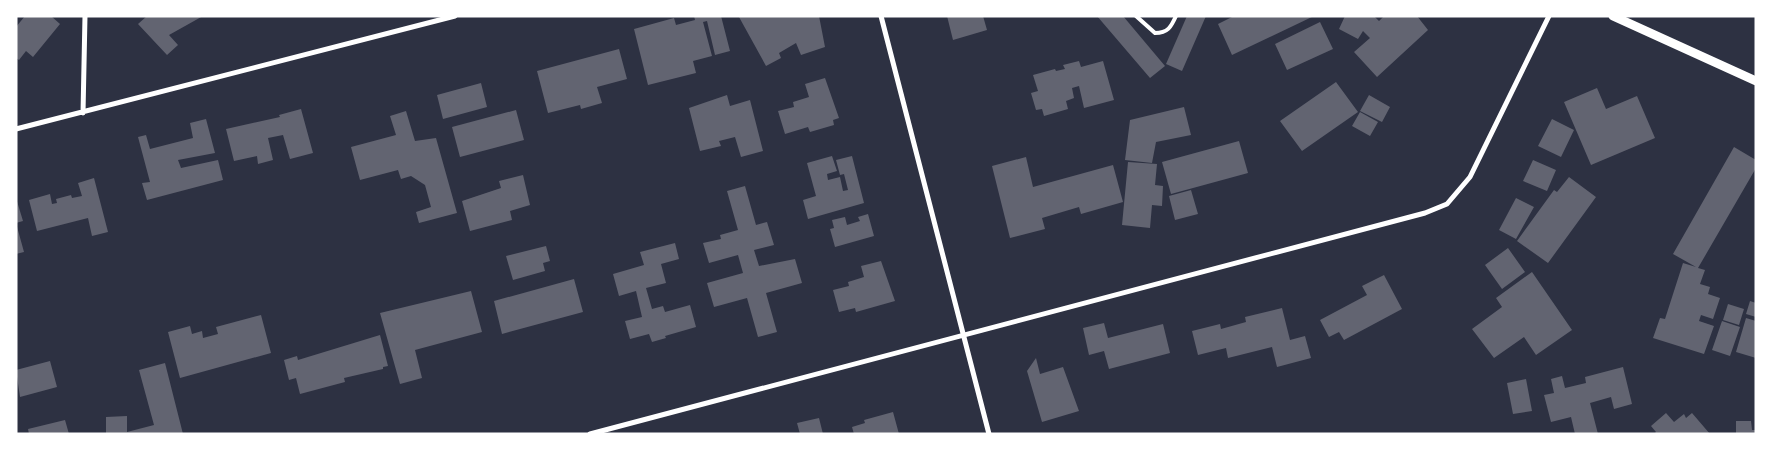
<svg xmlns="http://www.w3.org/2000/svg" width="1772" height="450" viewBox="0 0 1772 450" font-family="Barlow,sans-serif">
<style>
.building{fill:#626471}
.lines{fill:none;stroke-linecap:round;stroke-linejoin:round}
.service{stroke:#fff;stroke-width:4}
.minor{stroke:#fff;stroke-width:5}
.tertiary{stroke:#fff;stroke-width:9}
</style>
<rect width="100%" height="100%" fill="#2d3142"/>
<path class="building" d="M25,16H51L60,24L33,57L26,51L19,60L16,58V27Z
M147,16H203L169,35L178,45L167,55L138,24Z
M694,16H721L730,51L715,55L707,21L703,22L712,56L693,61L696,73L648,85L634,29L674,18L676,25L695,20Z
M741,16H819L825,47L801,55L796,43L779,53L781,58L766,66L739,17Z
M947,16H983L987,30L953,40Z
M1097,16H1123L1165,66L1150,78Z
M1187,16H1206L1182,71L1166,64Z
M1234,16H1314L1232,55L1218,24Z
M1345,16H1374L1379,21L1384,16H1417L1428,30L1377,77L1354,52L1370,38L1363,31L1358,39L1339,29Z
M1320,22L1333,49L1287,70L1275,44Z
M619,49L627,79L597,87L602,103L581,109L580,105L548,113L537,71Z
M1079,61L1081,67L1103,61L1114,100L1084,108L1079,86L1072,88L1074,98L1066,101L1068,109L1044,116L1042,109L1036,110L1031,93L1038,91L1033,75L1055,69L1056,71L1065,69L1063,65Z
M825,78L839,118L833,120L834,125L810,132L808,127L785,134L778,111L794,107L793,102L809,97L805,84Z
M1336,82L1358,112L1302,151L1280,121Z
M481,83L487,107L443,119L437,95Z
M1597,88L1606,109L1637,96L1655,138L1591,165L1564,102Z
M727,95L730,106L750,100L763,151L741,157L735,137L719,141L721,146L700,151L689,108Z
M1369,95L1390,107L1382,122L1360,111Z
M1184,107L1191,135L1156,142L1152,163L1125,160L1130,120Z
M301,109L313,153L290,159L283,135L268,138L273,160L258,164L257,156L234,161L226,129L280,117L279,115Z
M516,110L524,140L460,157L452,127Z
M406,111L415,141L436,138L457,213L419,223L416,212L431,207L425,185L411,176L401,179L398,170L360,180L351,147L396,135L390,116Z
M1360,112L1378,122L1370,136L1352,126Z
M206,119L215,153L178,160L181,168L218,160L223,180L147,200L142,183L150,182L138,137L146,135L150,149L193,138L190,123Z
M1552,119L1574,130L1561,157L1538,146Z
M1239,141L1248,173L1171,194L1162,162Z
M1734,147L1756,160V168L1698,268L1705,270L1700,284L1710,287L1708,294L1720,298L1713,319L1701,315L1699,321L1714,326L1704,354L1653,338L1660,318L1665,319L1683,263L1696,267L1673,254Z
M832,156L837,171L827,174L828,180L840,177L843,191L848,190L844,174L840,175L836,160L852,156L864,203L808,219L803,200L816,196L807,163Z
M1026,157L1033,187L1113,165L1123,202L1081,214L1079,207L1042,218L1045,229L1010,238L992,166Z
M1533,160L1556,170L1547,191L1523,181Z
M1128,162L1157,164L1155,185L1163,186L1162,206L1152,205L1150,228L1122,225Z
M523,175L530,205L510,211L512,220L470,231L462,201L501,188L499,181Z
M1569,177L1596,197L1548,263L1517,241L1554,190L1557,192Z
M94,178L108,232L92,236L88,218L37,231L29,200L50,194L52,204L57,203L56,199L71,195L72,198L82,196L78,183Z
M745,186L756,225L767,222L774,245L754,250L759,266L795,259L802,283L766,293L777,332L758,337L747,298L714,307L707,283L743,273L738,255L709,263L703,243L721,239L720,235L738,230L727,191Z
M1191,190L1198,214L1175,220L1169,196Z
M16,198L23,221L16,223Z
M1516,198L1534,207L1516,239L1499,230Z
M868,214L874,236L835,247L830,229L834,228L832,220L845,217L847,225L860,221L858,217Z
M16,223L24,252L16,254Z
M675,243L679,259L661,264L666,283L646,288L652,309L663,306L665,312L690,305L696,327L665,336L666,338L652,342L649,334L630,339L625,321L642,317L636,291L619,296L613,274L644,265L640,252Z
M546,246L550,261L543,263L545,271L513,280L506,256Z
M1508,248L1525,272L1502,289L1485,265Z
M881,261L895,301L856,312L855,308L839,312L833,290L849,286L848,282L864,277L861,266Z
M1532,272L1572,330L1536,355L1524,337L1494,358L1472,329L1502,307L1496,298Z
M1384,275L1402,309L1344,340L1339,332L1329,337L1320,320L1367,295L1362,286Z
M574,279L583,312L502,334L494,301Z
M471,291L482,332L415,350L422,378L400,384L380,313Z
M1750,301L1756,303V317L1746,314Z
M1728,304L1744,309L1739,325L1723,320Z
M1282,308L1290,340L1305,336L1311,358L1277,367L1272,347L1228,358L1226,348L1198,355L1192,331L1220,324L1221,329L1246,322L1245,317Z
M261,315L271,353L180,378L168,332L190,326L192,334L202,331L203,338L218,334L216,327Z
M1746,318L1756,321V358L1736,352Z
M1722,321L1740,327L1730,356L1712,350Z
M1104,323L1108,338L1163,324L1170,353L1109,369L1104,351L1089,355L1083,328Z
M380,335L388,366L383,367V369L344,378L345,382L300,394L296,378L289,380L284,360L297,356L298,360Z
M1036,358L1040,374L1063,367L1079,411L1042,422L1027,371Z
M50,361L57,387L20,397L16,370Z
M165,363L183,434H106V417L127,416V432L154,425L139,370Z
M1623,367L1632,404L1614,409L1611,397L1590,403L1598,434H1575L1571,417L1551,422L1544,395L1554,393L1551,379L1562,376L1565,388L1586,383L1585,377Z
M1526,379L1532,411L1513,414L1507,383Z
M893,412L899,434H854L852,427L865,423L864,420Z
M1666,413L1674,422L1684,414L1686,418L1692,413L1710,434H1654L1656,432L1651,426Z
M819,418L823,434H800L797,423Z
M65,420L69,434H29L28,429Z
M1736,421H1751L1752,430H1756V434H1736Z"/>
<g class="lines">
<path class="service" d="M1136,16L1155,33C1168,33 1171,27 1176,16"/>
<path class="minor" d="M881,16L989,434
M83,113L85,16
M16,129L455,16
M590,434L1425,213L1447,204L1470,177L1549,16"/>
<path class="tertiary" d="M1613,16L1756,81"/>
</g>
<rect width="1772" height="450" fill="none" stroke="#ffffff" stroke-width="35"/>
</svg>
